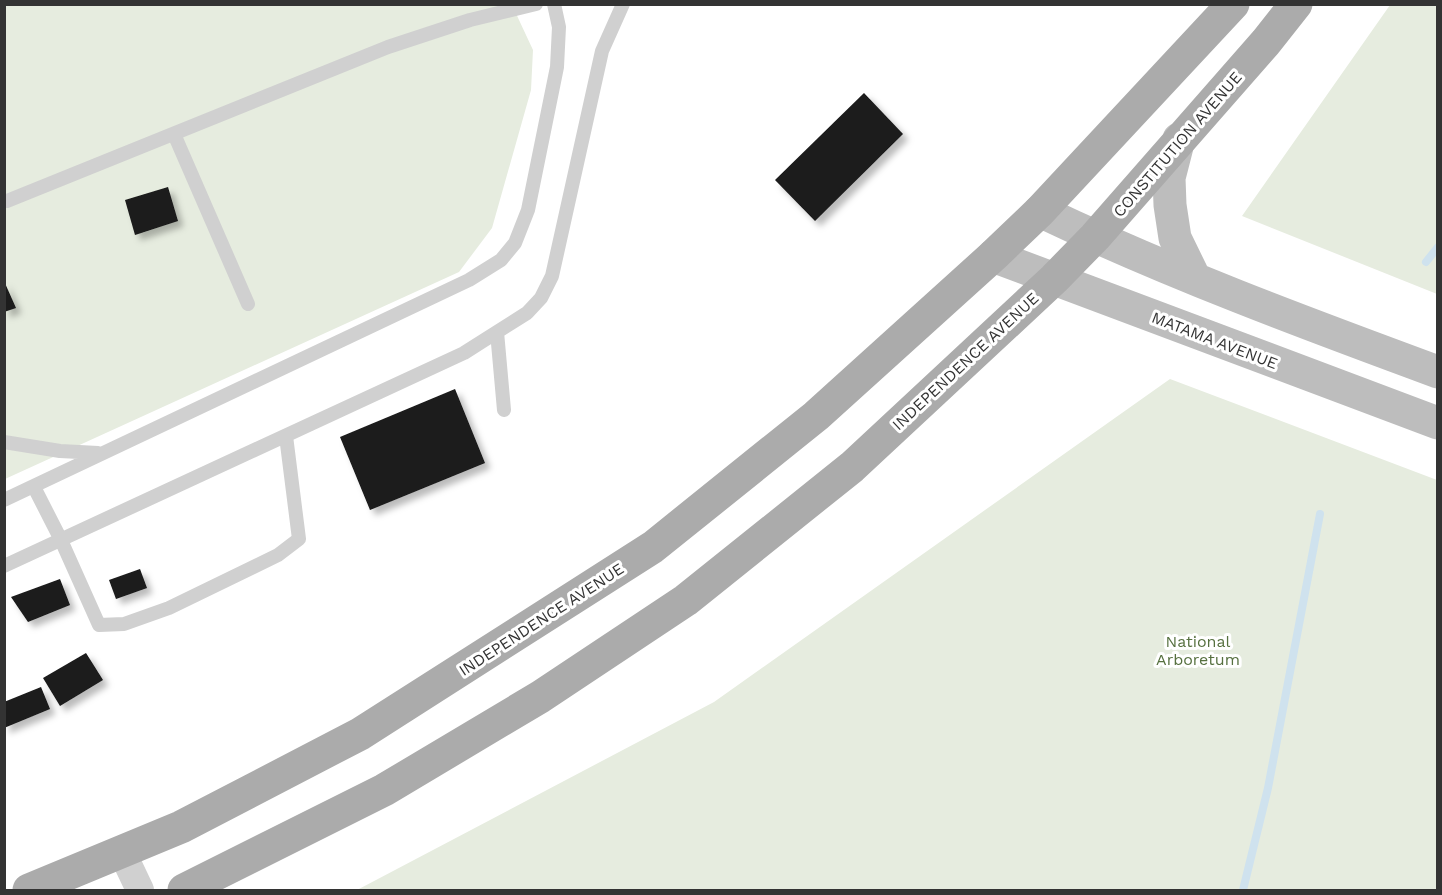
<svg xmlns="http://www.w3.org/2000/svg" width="1442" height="895" viewBox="0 0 1442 895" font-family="'Work Sans',sans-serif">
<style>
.green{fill:#e6ecdf}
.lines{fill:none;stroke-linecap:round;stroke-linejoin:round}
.stream{stroke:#cfe2ee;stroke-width:8}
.building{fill:#1a1a1a;filter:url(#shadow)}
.service{stroke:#d0d0d0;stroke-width:14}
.minor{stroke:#d0d0d0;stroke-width:28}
.secondary{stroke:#bdbdbd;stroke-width:33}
.primary{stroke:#ababab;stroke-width:33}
.labels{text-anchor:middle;stroke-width:6;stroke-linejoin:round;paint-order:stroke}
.street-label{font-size:16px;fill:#333;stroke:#fff}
.park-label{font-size:16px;fill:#56703f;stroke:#fff}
</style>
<defs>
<filter id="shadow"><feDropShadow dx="5.5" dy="5.5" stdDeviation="3" flood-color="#0004"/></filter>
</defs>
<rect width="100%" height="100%" fill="#fff"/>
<path class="green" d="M4,5H512L533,50L531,90L492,228L459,272L5,479Z
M1390,5H1437V294L1242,216Z
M1170,379L1437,480V890H357L714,702Z"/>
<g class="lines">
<path class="stream" d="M1426,262L1438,247
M1243,890L1268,788L1320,514"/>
</g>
<path class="building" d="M864,93L903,134L815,221L775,180Z
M168,187L178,221L135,235L125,200Z
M4,281L16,308L4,312Z
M455,389L485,463L370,510L340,437Z
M140,569L147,588L116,599L109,580Z
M60,579L70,605L28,622L11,597Z
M86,653L103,680L60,706L43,678Z
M41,687L50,709L4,728V702Z"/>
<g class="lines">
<path class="service" d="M174,134L248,304
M7,201L388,47L470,20L536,4
M497,332L504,410
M4,442L60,451L98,453
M34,487L61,540L99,625L124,624L169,608L278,555L299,539L286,436
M4,500L469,280L501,260L515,243L528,210L557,67L559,27L554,4
M4,566L464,353L527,313L541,298L552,276L602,51L623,4"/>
<path class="minor" d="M122,852L140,890"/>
<path class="secondary" d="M1179,139L1169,178L1170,205L1175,238L1194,277
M1040,211C1168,272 1305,323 1438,372
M993,256L1438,423"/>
<path class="primary" d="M29,890L181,827L360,734L653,547L816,416L993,256L1040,211L1233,4
M184,890L384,790L540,697L686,600L852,467L1054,279L1095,237L1266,42L1296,4"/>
</g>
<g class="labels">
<g class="street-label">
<text transform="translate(1177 144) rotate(-49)" y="6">CONSTITUTION AVENUE</text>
<text transform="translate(1215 340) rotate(21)" y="6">MATAMA AVENUE</text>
<text transform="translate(965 361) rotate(-43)" y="6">INDEPENDENCE AVENUE</text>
<text transform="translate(541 619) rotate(-33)" y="6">INDEPENDENCE AVENUE</text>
</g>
<g class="park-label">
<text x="1198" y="647">National<tspan x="1198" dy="18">Arboretum</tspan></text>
</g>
</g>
<rect width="1442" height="895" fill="none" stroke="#333333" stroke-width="12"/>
</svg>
